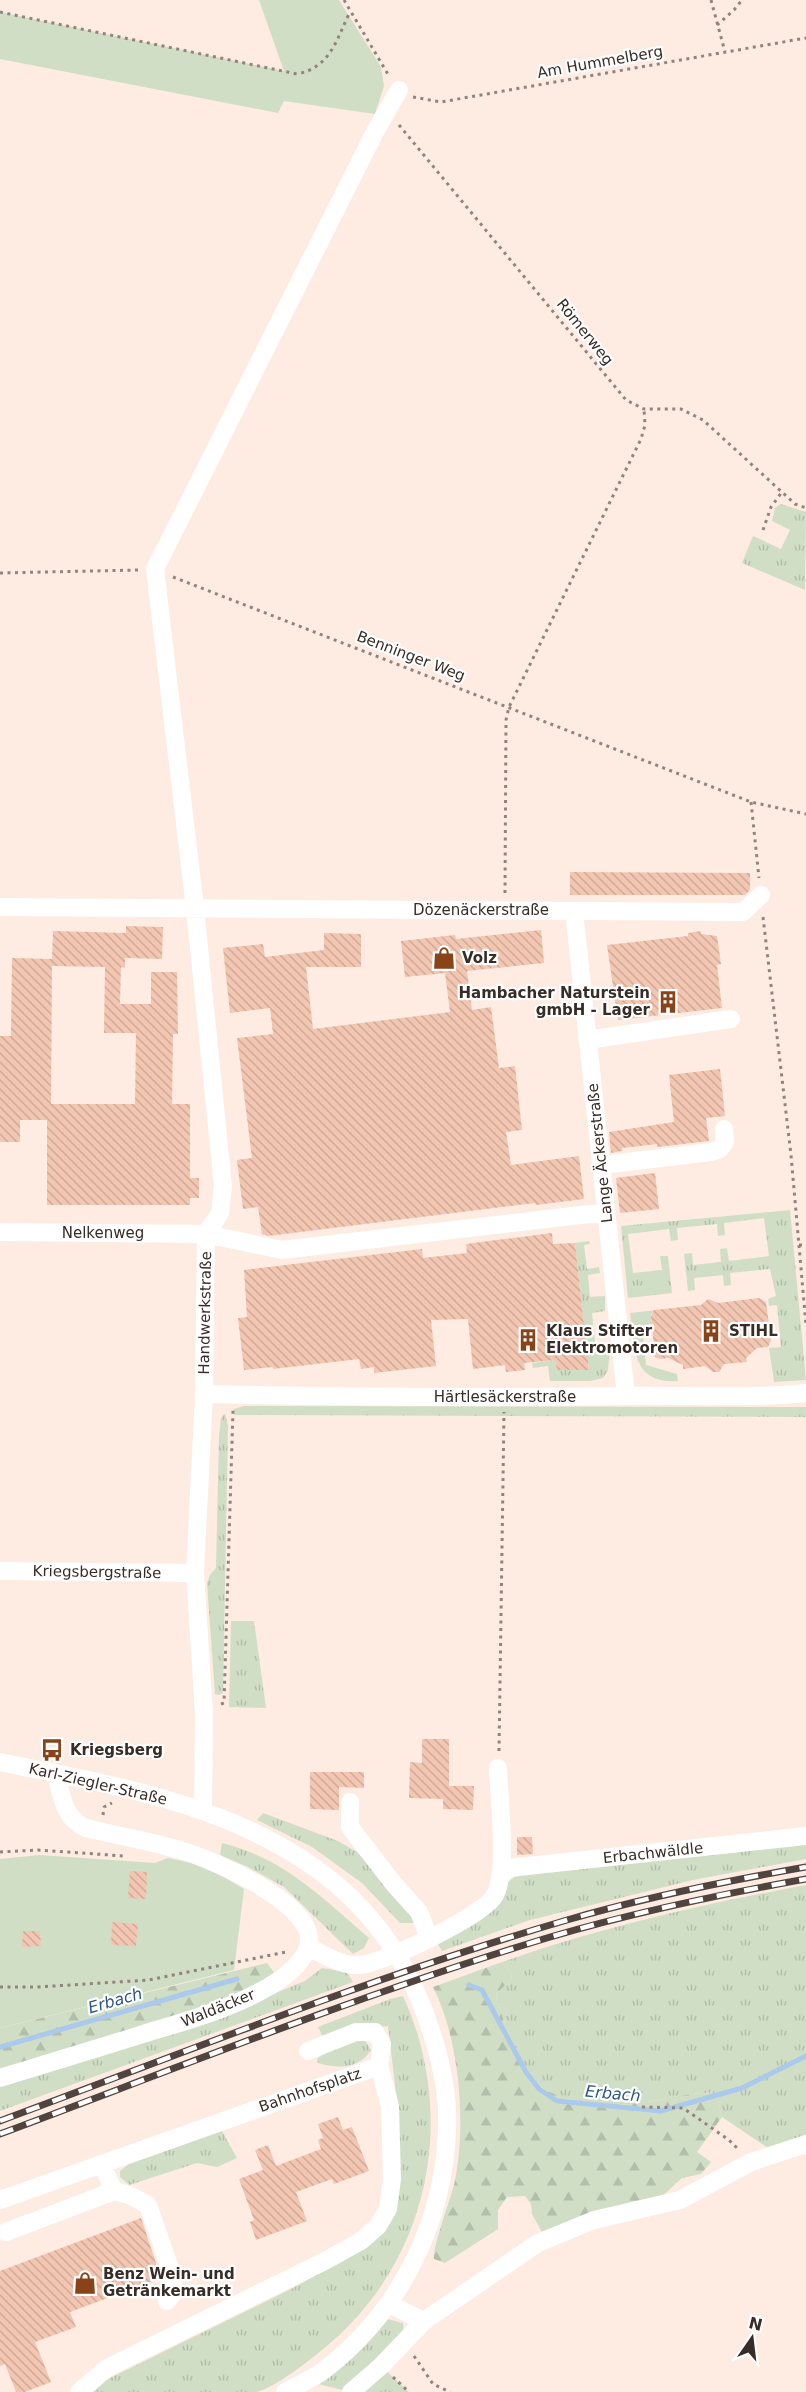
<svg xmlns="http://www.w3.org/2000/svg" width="806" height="2392" viewBox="0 0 806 2392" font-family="'DejaVu Sans',sans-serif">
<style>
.grass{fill:url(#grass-tufts)}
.forest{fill:url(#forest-firs)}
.green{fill:#d0dec6}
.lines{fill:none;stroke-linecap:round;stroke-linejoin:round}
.stream{stroke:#abcaeb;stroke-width:5}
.building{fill:url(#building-back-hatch);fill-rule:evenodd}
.path{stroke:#93837d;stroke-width:3;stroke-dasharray:3 4.5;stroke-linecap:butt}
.minor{stroke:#fff;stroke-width:18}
.rail-casing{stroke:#51443e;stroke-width:7}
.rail{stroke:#fff;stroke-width:4.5;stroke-dasharray:14;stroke-linecap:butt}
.labels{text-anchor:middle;stroke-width:4.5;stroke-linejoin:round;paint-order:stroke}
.street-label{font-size:15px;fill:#382c27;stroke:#fff}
.poi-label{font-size:15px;font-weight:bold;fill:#382c27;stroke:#fff;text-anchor:start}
.water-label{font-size:16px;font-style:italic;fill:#2c5784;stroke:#fff}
</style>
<defs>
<pattern id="grass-tufts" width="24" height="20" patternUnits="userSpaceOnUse" patternTransform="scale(1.5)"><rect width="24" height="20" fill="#d0dec6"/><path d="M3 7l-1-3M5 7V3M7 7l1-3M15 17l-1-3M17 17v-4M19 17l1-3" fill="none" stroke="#b3bfaa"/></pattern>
<pattern id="forest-firs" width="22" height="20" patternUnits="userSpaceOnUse" patternTransform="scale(1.5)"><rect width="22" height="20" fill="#d0dec6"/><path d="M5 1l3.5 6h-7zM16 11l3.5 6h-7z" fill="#b3bfaa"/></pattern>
<pattern id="building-back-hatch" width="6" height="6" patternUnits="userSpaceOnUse" patternTransform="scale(1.5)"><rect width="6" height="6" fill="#f2c6b1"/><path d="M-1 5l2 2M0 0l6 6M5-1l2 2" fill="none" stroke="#d0aa98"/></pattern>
</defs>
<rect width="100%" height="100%" fill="#feebe2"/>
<path class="grass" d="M781,504L806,512L805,590L742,563L753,536L781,549L790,530L772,521L775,508Z
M790,1210L806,1380L774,1382L769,1348L781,1347L777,1305L769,1306L768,1299L776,1296L770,1269L730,1273L731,1285L724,1286L723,1275L694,1278L695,1290L688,1291L684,1254L692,1253L693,1265L721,1262L720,1249L727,1248L729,1261L769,1256L764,1218L724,1223L725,1235L718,1236L717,1224L677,1228L678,1240L671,1241L669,1229L628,1234L633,1273L662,1270L660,1256H668L672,1293L628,1298L621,1226Z
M589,1241L590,1244L584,1245L587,1269L599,1267L600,1273L588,1275L590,1297L605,1296V1311L592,1313L596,1352L610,1350L608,1370L603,1378L590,1381H550L548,1366L533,1368L532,1363L555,1360L557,1370H589L575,1243Z
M244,1406L806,1407V1417L234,1415V1409Z
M225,1414L228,1425L223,1693L219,1695L215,1694L207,1583L210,1575L216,1568L219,1436L221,1418Z
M231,1621H254L266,1708L229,1707Z
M263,1813L338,1841L357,1852L410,1911L414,1923H400L362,1883L312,1847L257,1820Z
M806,1840V1859L693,1880L530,1920L442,1951L438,1944L452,1933L483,1918L496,1902L505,1884L519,1874Z
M222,1843C285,1859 321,1897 369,1938L364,1948L353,1954L284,1887L248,1867L220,1855Z
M806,1885V2144L777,2154L722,2117L716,2093C686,2091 660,2102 630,2104C601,2106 571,2105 546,2090C522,2075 502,2020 496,1994L512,1979L510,1970L502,1962C601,1927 703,1904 806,1885Z
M322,1968L347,1972L353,1982L0,2111V2082L266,1997L305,1981Z
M403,1996C459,2119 429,2264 322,2350C306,2363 277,2386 257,2392C244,2392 225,2392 211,2392C172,2392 132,2392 93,2392L104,2381L291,2289L338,2263L378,2233L399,2118L388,2026L357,2029L323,2037L318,2027L390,1999Z
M362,2036L371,2050C359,2069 338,2069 318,2063L317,2059L335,2045Z
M222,2131L237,2158L217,2167L197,2163L129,2185L120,2177V2171L129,2164Z
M387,2319L403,2323L405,2341L381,2366L409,2392H351L318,2384Z"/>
<path class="forest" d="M502,1962L510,1970L512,1979L496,1994C502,2020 522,2076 546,2090C571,2104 601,2107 630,2104C660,2102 687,2091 716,2093L722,2117L697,2152L711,2162L701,2174L682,2178L658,2200L542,2232L532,2214L531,2204L525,2196L507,2197L498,2210V2229L445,2263L434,2259C432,2249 450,2200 454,2185C467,2128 460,2040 433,1987Z
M267,1963L275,1974L222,2004L0,2074V2028Z"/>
<path class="green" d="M259,0H339L381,67L384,86L375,114L284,101L278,113L0,59V12L284,71Z
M657,1310L651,1314L652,1324L642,1326L646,1365L677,1374L678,1381C631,1384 635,1347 630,1313Z
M40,1855L155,1863L168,1858L205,1866L244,1889L234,1970L0,2028V1859Z"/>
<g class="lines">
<path class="stream" d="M469,1985L482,1990L526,2072L539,2089L557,2101L661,2111L742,2088L806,2056
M0,2047L237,1979"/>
</g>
<path class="building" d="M570,872L750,873V890L745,895H570Z
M126,926L163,927L162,959L125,958V968L121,967L120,1004H151V972H177L178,1034H173L172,1104H190V1178H199V1198H190V1205H47V1120H20V1142H0V1036H11L12,958L52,959L53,931L126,933ZM52,966L105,967L104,1033H136L135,1104H51Z
M541,930L544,963L467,971L472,1010L491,1007L499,1068L515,1066L522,1130L506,1132L511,1165L579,1156L584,1199L536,1205L535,1203L268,1236L262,1234L258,1207L243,1209L237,1160L252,1158L237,1038L273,1034L270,1008L230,1013L223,948L263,944L265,957L324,950V933L361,934V967H306L313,1029L450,1012L445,973L405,977L401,941L455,935L456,939Z
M701,931V934L717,936L721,964L717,965L722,1008L618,1020L607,945L688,936V933Z
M720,1069L725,1116L706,1118L709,1141L657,1147V1144L622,1148V1151L611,1153L609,1132L674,1122L669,1075Z
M655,1173L659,1209L620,1213L616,1178Z
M552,1233L553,1244L575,1243L589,1370H557L555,1360L524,1363L525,1370L506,1372L505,1365L473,1369L468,1319L431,1320L436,1366L374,1373V1367L361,1369L359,1359L273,1369V1367L244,1370L238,1318L247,1317L244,1270L422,1249L423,1258L467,1253L466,1244Z
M759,1298L766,1302L771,1340L768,1347L757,1348L746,1358L747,1362L724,1364L719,1372H713L705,1366L683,1369V1365L668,1358L660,1359L655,1357L651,1316L654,1310L701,1305L708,1299L718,1303Z
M422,1739H449V1786H474L473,1810L443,1809V1799L409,1798L410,1762L422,1763Z
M310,1772H364V1788L339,1787V1810L310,1809Z
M517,1837H532L533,1854L517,1855Z
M130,1871L147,1872L146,1899L128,1898Z
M112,1922L138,1924L136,1946L111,1945Z
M23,1931H40L41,1946L22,1947Z
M338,2117L343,2130L352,2127L369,2171L334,2184L332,2179L296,2192L307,2221L256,2240L250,2222L254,2220L239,2179L263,2170L255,2150L268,2145L276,2166L321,2149L318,2140L323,2138L318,2124Z
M141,2218L161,2278L70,2312L76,2327L35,2342L51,2382L25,2392H16L5,2364L0,2366V2271Z"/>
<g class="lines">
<path class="path" d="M344,0L389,76
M711,0L725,52
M0,12L297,74C331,67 336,40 350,12
M717,25L734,10L742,0
M413,97L441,102L806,38
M399,125L626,400L644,409H681L703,420L795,504L806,508
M763,530L771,507L782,492
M0,573L138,570
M173,577L751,802L806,814
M751,802L759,878
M505,893L506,720L509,707L641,439L645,425L644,409
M763,917L791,1155L806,1325
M799,1245H806
M221,1704L224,1703L233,1410
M499,1751L504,1412
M103,1815L104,1807L112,1803
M0,1852L38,1850L124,1856
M0,1987H38L149,1980L286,1952
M642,2107L683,2108L729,2140L739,2150
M414,2356L433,2384L450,2392
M393,2377L409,2392"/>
<path class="minor" d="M0,907L743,912L761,895
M574,911L626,1396
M587,1040L731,1019
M602,1165L711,1152L720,1149L725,1142L724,1129
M0,1232L206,1234L282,1250L606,1212
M204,1394C344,1397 483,1398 624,1396C685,1395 745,1399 806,1393
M0,1571L195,1573
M0,1762C111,1785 224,1802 318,1870C368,1906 403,1954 424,2011C438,2048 449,2089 447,2129C444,2224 399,2313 323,2371C312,2379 297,2385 285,2392
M350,1802V1827L393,1883L419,1912L429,1938
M203,1811L204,1714L195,1573L204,1394L206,1234L220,1213L223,1186L195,908L155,569L376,130L399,90
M502,1875L509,1868L806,1836
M308,1947C323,1954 343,1967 359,1965C383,1964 485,1915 495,1895C508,1870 499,1798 498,1768
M308,2051L356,2032H375L382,2044L379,2066
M0,2078C48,2063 96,2049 143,2034C186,2021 231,2009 270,1986C284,1978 303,1963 308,1947C321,1906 213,1860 183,1851C152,1841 118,1836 86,1828C63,1818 62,1796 56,1774
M114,2191L129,2195L148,2205L173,2277V2293L167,2301
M0,2200L379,2066L390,2106L392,2179L388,2209L378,2226L361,2241L325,2261L107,2368L79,2392
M6,2232L114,2191L102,2165
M389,2304L424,2321
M351,2392L381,2366L424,2321L538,2243L594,2220L680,2200L751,2162L806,2144"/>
<g class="rail-casing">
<path id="rail" d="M0,2121C188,2051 375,1976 567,1920C646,1897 726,1881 806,1867
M0,2134C174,2069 347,2000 524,1945C616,1916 711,1896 806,1879"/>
</g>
<use href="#rail" class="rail"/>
</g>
<defs>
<g id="shop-bare" transform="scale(1.8)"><path d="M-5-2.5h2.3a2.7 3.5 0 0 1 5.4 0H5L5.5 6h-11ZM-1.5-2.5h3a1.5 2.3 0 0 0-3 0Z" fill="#884319" stroke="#fff" stroke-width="2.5" paint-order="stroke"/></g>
<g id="building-bare" transform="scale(1.8)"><path d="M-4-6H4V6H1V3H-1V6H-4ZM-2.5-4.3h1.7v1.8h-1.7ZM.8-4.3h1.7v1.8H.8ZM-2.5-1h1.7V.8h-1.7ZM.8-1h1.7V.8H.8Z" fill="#884319" stroke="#fff" stroke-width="2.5" paint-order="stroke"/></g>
<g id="bus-bare" transform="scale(1.8)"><path d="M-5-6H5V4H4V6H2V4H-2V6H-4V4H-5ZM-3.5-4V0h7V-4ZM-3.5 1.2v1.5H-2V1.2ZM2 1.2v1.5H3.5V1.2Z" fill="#884319" stroke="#fff" stroke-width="2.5" paint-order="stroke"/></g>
</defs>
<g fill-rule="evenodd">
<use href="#shop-bare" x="444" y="958"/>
<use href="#building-bare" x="668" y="1002"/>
<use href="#building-bare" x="711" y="1331"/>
<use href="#building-bare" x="528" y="1340"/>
<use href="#bus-bare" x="52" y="1750"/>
<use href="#shop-bare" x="85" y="2283"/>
</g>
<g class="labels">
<g class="street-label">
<text transform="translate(600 62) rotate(-10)" y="5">Am Hummelberg</text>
<text transform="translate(585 332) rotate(51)" y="5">Römerweg</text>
<text transform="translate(411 656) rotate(21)" y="5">Benninger Weg</text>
<text x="481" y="915">Dözenäckerstraße</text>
<text transform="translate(600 1153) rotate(-96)" y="5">Lange Äckerstraße</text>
<text x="103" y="1238">Nelkenweg</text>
<text transform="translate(205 1313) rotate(-89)" y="5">Handwerkstraße</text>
<text x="505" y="1402">Härtlesäckerstraße</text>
<text transform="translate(97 1572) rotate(1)" y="5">Kriegsbergstraße</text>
<text transform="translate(98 1784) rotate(13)" y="5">Karl-Ziegler-Straße</text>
<text transform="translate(653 1853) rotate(-6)" y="5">Erbachwäldle</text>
<text transform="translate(218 2008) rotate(-22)" y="5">Waldäcker</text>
<text transform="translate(310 2090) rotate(-19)" y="5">Bahnhofsplatz</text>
</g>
<g class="poi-label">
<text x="462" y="963">Volz</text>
<text x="650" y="998" text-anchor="end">Hambacher Naturstein<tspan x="650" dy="17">gmbH - Lager</tspan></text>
<text x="546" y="1336">Klaus Stifter<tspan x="546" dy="17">Elektromotoren</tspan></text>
<text x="729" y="1336">STIHL</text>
<text x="70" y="1755">Kriegsberg</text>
<text x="103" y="2279">Benz Wein- und<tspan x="103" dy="17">Getränkemarkt</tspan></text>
</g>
<g class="water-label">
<text transform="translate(115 2000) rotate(-16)" y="6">Erbach</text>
<text transform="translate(613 2093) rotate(5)" y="6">Erbach</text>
</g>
</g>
<g transform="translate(752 2338) rotate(14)" stroke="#ffffff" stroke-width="4.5" paint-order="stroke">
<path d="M0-4.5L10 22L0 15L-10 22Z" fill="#382c27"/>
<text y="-9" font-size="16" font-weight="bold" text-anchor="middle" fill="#382c27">N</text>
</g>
</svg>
